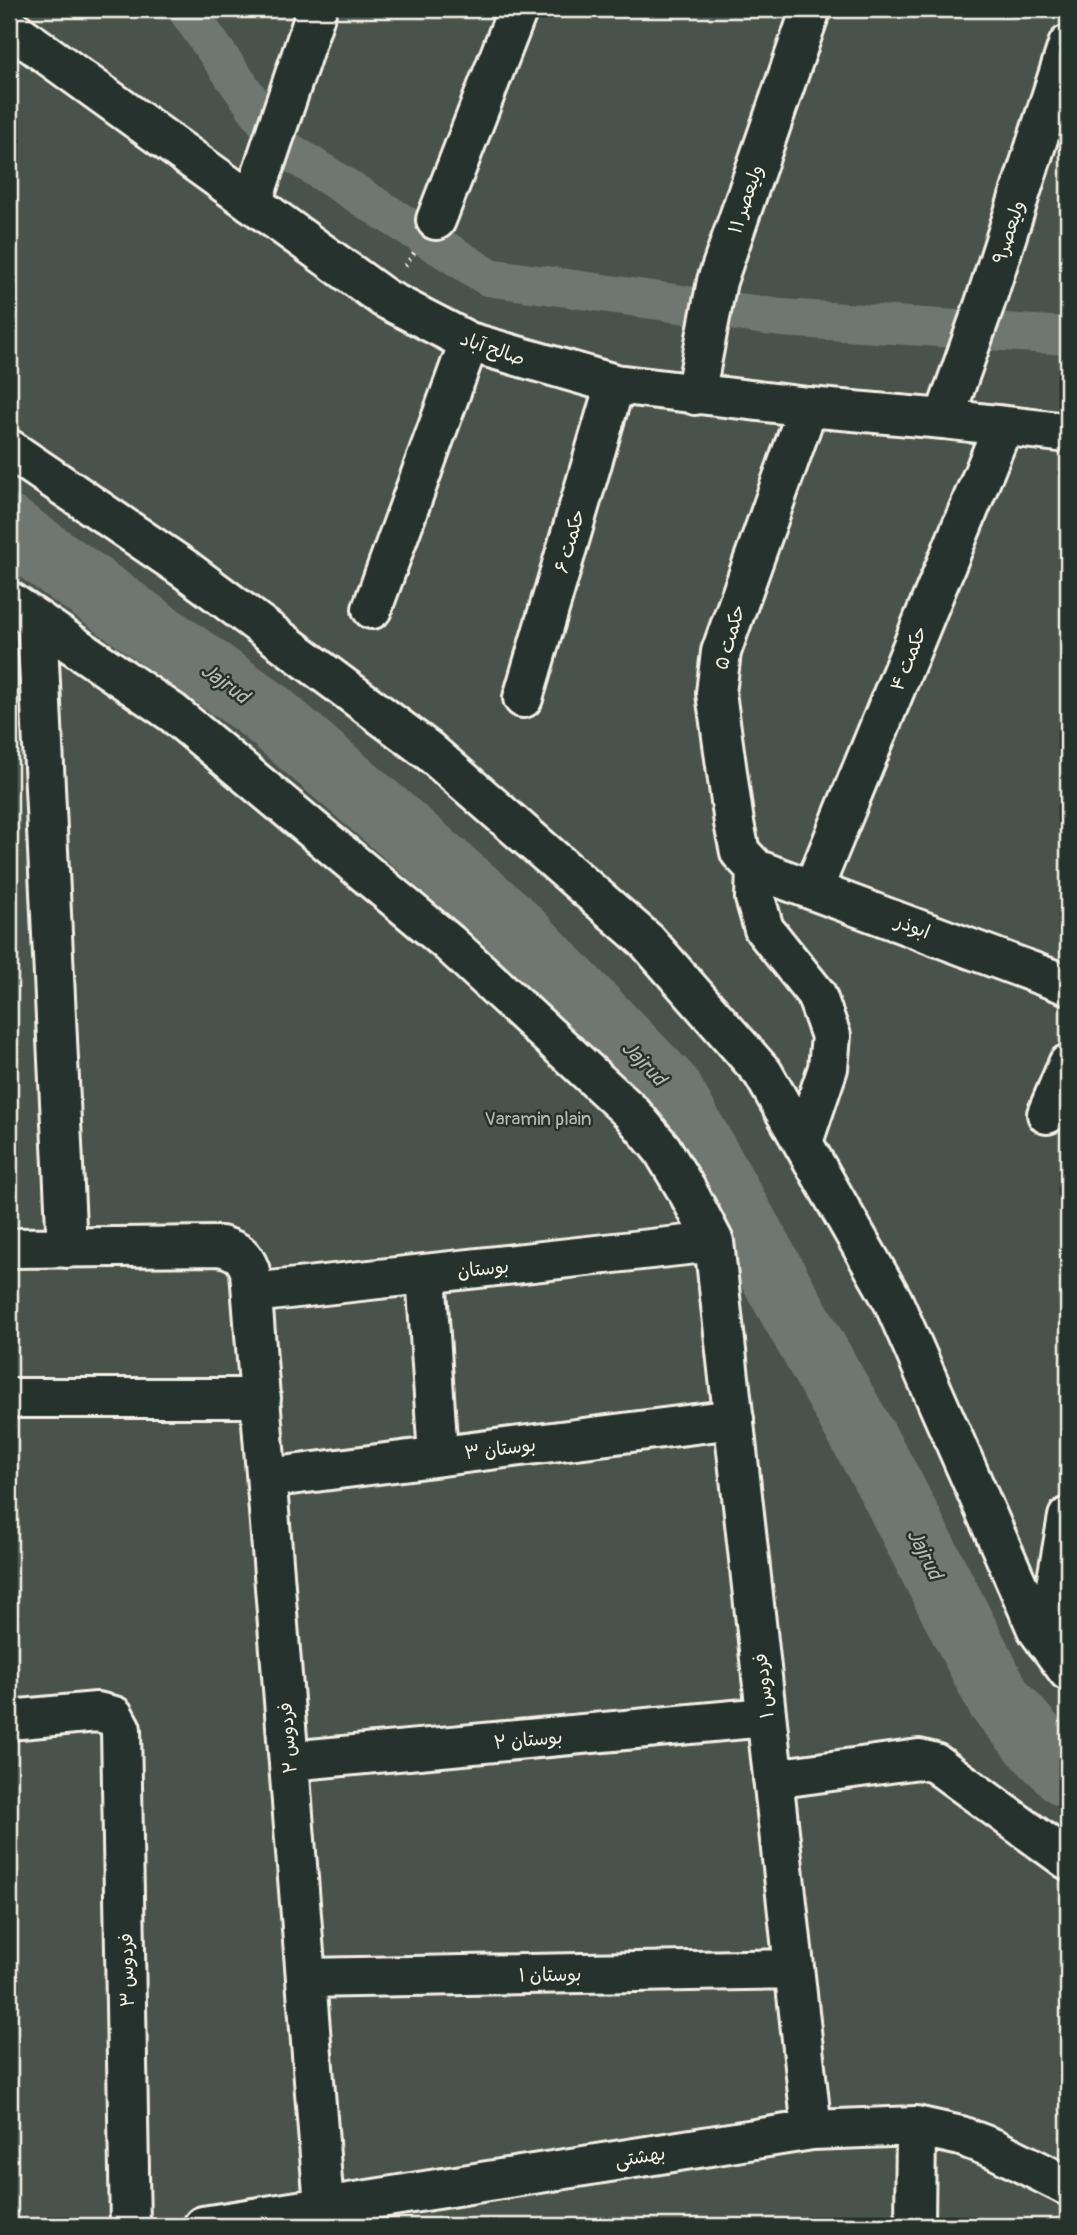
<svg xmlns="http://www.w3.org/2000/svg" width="1077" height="2235" viewBox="0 0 1077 2235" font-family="Pangolin,'Playpen Sans Arabic',sans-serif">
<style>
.green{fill:#48524c;stroke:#9ea29a;stroke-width:2}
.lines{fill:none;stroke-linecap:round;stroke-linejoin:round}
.canal{stroke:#6f7770;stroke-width:38}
.river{stroke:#6f7770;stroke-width:66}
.minor-casing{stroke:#f4f1e8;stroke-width:44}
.path{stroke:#f4f1e8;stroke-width:4.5;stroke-dasharray:2 5;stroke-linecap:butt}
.minor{stroke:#26332d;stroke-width:38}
.labels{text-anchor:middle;stroke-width:5;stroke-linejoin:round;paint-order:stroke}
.street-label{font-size:19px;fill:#f4f1e8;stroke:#26332d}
.park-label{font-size:19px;fill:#b8b9b1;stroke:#26332d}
.water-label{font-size:21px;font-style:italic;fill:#b8bab2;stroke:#26332d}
</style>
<rect width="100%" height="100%" fill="#2e3b34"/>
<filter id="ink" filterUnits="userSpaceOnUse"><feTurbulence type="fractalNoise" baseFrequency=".0143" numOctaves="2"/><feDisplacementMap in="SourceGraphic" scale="14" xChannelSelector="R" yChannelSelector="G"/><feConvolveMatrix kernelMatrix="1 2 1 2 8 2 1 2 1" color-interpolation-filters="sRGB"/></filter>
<g filter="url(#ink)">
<path class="green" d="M9,9H1068V2226H9Z"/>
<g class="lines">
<path class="canal" d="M186,9L284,148L488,277L781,318L1068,336"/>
<path class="river" d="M9,529L263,710L506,920L669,1089L890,1485L999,1699L1039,1746L1068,1775"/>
<g class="minor-casing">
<path id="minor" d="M9,27L384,298L469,342L615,384L808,407L944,419L1068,433
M252,203L317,9
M436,220L518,9
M695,395L717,281L811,9
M808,407L721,652L716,693L734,823L740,852L756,869L1068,985
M944,419L985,303L1068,45
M9,449L185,569L429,751L647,941L763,1073L893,1301L1037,1629L1068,1671
M9,601L173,713L449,943L631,1112L662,1149L689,1194L714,1242L812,2130
M372,609L469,342
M37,620L67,1248
M523,698L615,384
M756,869L755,898L764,929L816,994L831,1036L828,1068L803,1142
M813,889L1003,426
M1047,1114L1068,1064
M9,1248L221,1246C237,1251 244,1254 250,1271L324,2206
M426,1274L438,1456
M252,1293L714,1242
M9,1398H261
M267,1478L734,1419
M1046,1642L1068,1517
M9,1720L97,1712L114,1716L121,1729L130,2226
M289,1761L766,1717
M773,1779L919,1759L935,1763L1068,1860
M306,1978L794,1969
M203,2226L812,2130L916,2126L961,2136L995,2149L1068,2186
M915,2226L916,2126"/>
</g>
<path class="path" d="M405,266L416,250"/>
<use href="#minor" class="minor"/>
</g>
</g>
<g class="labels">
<g class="street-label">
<text transform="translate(745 199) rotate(-71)" y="7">ولیعصر ۱۱</text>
<text transform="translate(1008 232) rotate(-72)" y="7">ولیعصر۹</text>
<text transform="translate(493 348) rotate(19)" y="7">صالح آباد</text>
<text transform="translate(569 541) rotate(-74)" y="7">حکمت ۶</text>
<text transform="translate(729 637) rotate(-74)" y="7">حکمت ۵</text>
<text transform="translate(908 658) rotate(-68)" y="7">حکمت ۴</text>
<text transform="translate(913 926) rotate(21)" y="7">ابوذر</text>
<text transform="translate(483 1268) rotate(-6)" y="7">بوستان</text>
<text transform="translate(500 1448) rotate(-7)" y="7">بوستان ۳</text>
<text transform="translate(763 1686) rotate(-96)" y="7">فردوس ۱</text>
<text transform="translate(287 1738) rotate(-94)" y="7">فردوس ۲</text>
<text transform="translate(528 1739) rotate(-5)" y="7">بوستان ۲</text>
<text transform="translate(126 1970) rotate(-91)" y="7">فردوس ۳</text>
<text transform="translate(550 1974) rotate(-1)" y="7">بوستان ۱</text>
<text transform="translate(640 2156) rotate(-9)" y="7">بهشتی</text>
</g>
<g class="park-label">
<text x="538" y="1125">Varamin plain</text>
</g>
<g class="water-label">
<text transform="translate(225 683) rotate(36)" y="7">Jajrud</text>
<text transform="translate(644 1063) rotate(46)" y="7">Jajrud</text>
<text transform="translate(925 1554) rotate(63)" y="7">Jajrud</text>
</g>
</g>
<rect width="1077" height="2235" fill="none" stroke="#26332d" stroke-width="35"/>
<rect x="18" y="18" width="1042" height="2200" fill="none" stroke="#f4f1e8" stroke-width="2.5" filter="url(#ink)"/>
</svg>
